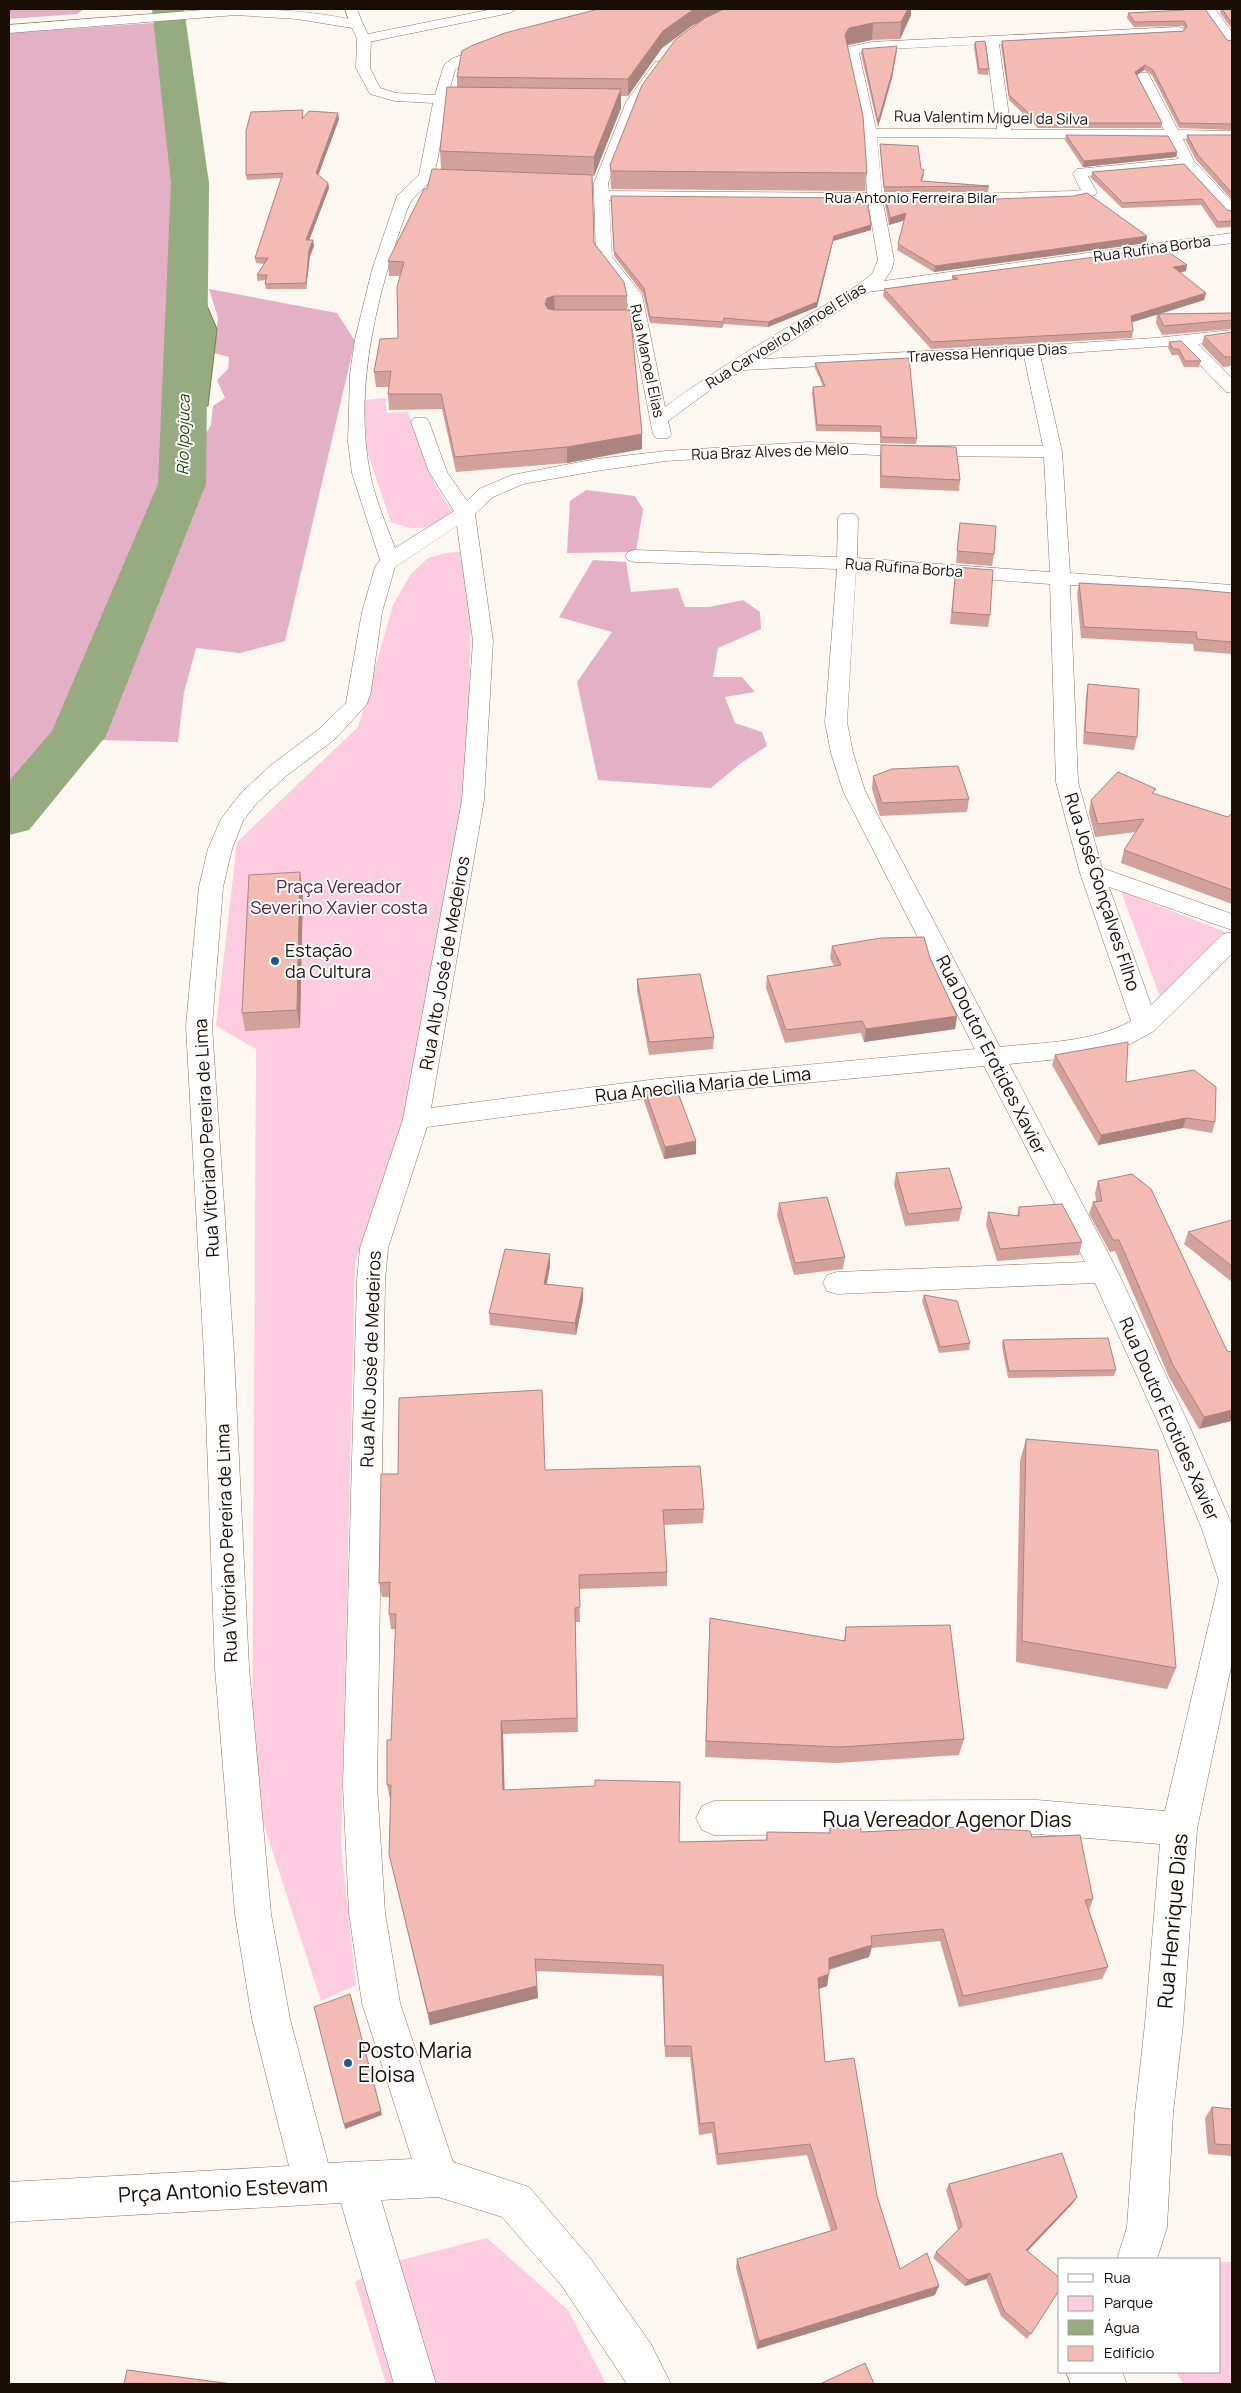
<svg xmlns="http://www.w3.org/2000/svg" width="1241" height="2393" viewBox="0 0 1241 2393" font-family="Manrope,sans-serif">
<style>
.green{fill:#fdcce1}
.forest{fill:#e4b0c6}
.water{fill:#96ab7f;stroke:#707c5b}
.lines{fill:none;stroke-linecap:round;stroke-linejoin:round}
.river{fill:#96ab7f;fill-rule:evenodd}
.street-casing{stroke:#90735c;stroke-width:1}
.secondary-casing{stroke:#90735c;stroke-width:1}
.street{fill:#fff;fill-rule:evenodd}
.secondary{fill:#fff;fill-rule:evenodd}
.wall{fill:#d2a19c}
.shaded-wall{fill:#ab837f}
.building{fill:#f4bbb5;stroke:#ab837f}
.poi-dot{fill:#175a8f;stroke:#fff;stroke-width:2}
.labels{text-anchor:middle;stroke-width:4;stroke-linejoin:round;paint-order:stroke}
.far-street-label{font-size:15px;fill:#190e06;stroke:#fff}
.far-water-label{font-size:16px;font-style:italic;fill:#2b3f0e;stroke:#fff}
.park-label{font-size:18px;fill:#5d2040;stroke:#fff}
.street-label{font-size:18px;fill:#190e06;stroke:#fff}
.poi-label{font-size:18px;fill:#190e06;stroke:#fff;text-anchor:start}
.near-street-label{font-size:21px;fill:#190e06;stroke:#fff}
.near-poi-label{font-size:21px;fill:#190e06;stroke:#fff;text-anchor:start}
</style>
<rect width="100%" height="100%" fill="#fdf7f1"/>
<path class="green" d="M385,398L387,413L408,412L434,483L452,511C428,530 420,533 391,522L367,451L364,400Z
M469,551L472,562L467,808L404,1124L355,1263L341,1846L356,1985L321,2001L252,1788L256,1049L216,1026L237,842L358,727L393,605L411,574L428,558L446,553Z
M1121,891L1228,933L1162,1002Z
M487,2238L568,2310L606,2384H386L355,2282L393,2262Z
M1220,2262H1232V2384H1183L1176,2372H1220Z"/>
<path class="forest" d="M9,9H84L77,14L9,19Z
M153,23L170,25L180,106L173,298L183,441L110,660L9,802V33Z
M209,289L337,313L355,341L285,641L240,653L196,648L184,692L178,742L99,740L196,501L200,443L211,425L213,406L225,398L217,380L228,369L229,357L214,353L218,318Z
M586,490L635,496L643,509L636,552L567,553L570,501Z
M593,560L626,562L631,592L678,588L685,607H709L743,600L760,612L761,629L718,648L713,677H742L755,692L725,697L735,723L762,732L767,746L741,763L711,788L598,780L577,682L612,632L559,617Z"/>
<path class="water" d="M174,285L200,289L217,329L208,406L169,402Z"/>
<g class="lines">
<path class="river" d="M152,9H184L209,183L206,484L106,736L29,830L9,835V781L52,731L158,484L171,183Z"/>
<g class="street-casing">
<path id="street" d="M345,9H357L363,25L362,28H352Z
M1203,9H1215L1232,32V45L1227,44Z
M1178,27L1183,28L1184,31L1183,34L999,44L1011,130H1164L1136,76L1138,73H1148L1178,130L1232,131V139H1183L1194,161L1232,202V215L1227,214L1184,168L1088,176L1097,192L1095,195L1073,201L969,204L883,203L894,260L892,269L884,281L1232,233V243L868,292L763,359L1031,346L1155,338L1232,330V340L1198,344L1232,378V393L1226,392L1181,345L1040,355L1062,452L1070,573L1232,585V597L1070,585L1078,782L1102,868L1232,914V930L1109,887L1151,1005L1223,934L1232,932V954L1154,1031L1130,1044L1080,1057L1009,1064L1118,1272L1190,1427L1232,1525V1662L1197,1829L1183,2024L1173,2113L1167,2227L1157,2259H1117L1127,2227L1135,2113L1145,2024L1160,1844L1037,1834L714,1835L702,1830L696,1818L702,1806L714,1801L1037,1800L1165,1811L1219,1581L1202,1529L1160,1427L1095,1283L837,1294L827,1291L823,1283L827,1275L837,1272L1085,1262L984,1066L657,1097L427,1127L388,1248L385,1281L377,1785L385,1913L400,2003L453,2162L529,2187L590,2258L651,2344L671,2384H627L562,2286L502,2217L438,2197L381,2200L436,2384H394L341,2203L9,2222V2182L289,2166L252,2019L235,1914L215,1668L204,1355L186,1026L199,887L208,849L221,819L241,793L270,766L319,729L346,703L362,612L375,567L380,560L352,473L348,442L350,374L355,339L372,270L397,196L419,175L433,103L395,101L370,94L356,68L357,39L364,35L369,36L371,39L370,68L380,88L396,93L435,95L444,65L453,58L496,44L503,48L501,51L463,64L455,70L448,95L463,97L465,100L458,104H446C444,117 438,169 432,178C424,191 413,193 407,210C378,291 353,386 370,473C375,499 386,524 395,548L454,511L429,472L411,422L414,418H426L429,422L447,472L467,501L479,489L512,475L596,459L666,451L809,442L899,446H1043L1024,356L744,370L721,382L668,421L671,434L668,438H656L653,434L626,296L596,257L594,195V183L626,102L655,62L660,61L667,65L640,102L608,183L609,191L867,193L863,133L845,53L848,47L872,42ZM986,44L997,129H876L859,53L872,50ZM877,137L1168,139L1179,159L1077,169L1073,174L1081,190L1073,191L969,194H882ZM609,200L868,202L878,260L872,274L858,285C794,325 726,361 665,407L642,295L612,257ZM809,452L899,456L1044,457L1050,572L857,558L858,518L855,514H841L838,518L837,557L635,550L628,552L625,556L628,560L635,562L837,569L825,722L831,753L843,791L975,1049L657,1079L431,1108L484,800L493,641L475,514L493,497L523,484L596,471L666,461ZM457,526L473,641L462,800L403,1119L360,1248L357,1281L343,1785L349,1913L362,2003L412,2159L328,2163L290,2019L271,1914L249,1668L234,1355L212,1026L223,887L232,849L243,821L257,803L286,776L335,739L367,704L371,691L382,612L395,567ZM856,570L1050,584L1056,782L1080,873L1131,1021C1091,1043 1044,1042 1000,1047L865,791L853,753L847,722Z
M1066,2372H1122L1127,2384H1071Z"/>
</g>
<g class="secondary-casing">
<path id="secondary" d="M216,9C265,9 314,10 362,22L368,34L493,9H516L510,13L364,43L359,42L352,28L297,19L236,15L9,33V25Z"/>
</g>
<use href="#street" class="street"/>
<use href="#secondary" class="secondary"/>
</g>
<path class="wall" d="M594,9H911V15L900,39L872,40L848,45L847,46L867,173L865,191L611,189L610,165L698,23L693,25L662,48L628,96H621V108L594,176H592L594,243L627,296V310L642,449L567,463L456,472L442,409L389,410L388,394L389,387H376L374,372L398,338L400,276H389L388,261L441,169L440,151L457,87V77L595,10Z
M1180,9H1205L1227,40L1232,41V130L1179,128L1152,75L1144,70L1137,75L1162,123L1161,128H1038L1009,100L1001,46L1002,41L1184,31L1185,30L1183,26L1134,27L1127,18L1128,13L1180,10Z
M1221,9H1232V29L1220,13Z
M975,42L989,69L988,75L978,74L974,47Z
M862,49L897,51L892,78L878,127L861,54Z
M304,115L303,117L339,119L318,175L328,183L329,188L309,240L314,246L310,256L306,289H266L265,284L266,280L257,281V275L265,264L256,263L255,258L281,178L247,180L246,175Z
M1066,135L1177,152L1176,157L1083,167L1065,140Z
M1187,135H1232V200L1196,160L1186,141Z
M880,144L921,169L924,175L922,181L989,186L988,192H884L880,149Z
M1184,164L1227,210L1232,211V227L1217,228L1201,205L1122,208L1091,178L1092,172Z
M611,196L871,225V230L833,241L817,307L768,327L724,324L722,328L650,323L643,294L614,256Z
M886,199L1146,243L934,272L897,250L898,244L904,220L889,225L885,205Z
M1186,271L1180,273L1206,293L1204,300L1160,314L1232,313V329L1162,335L1156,323L1157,314L1132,322L1133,331L1132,338L931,349L883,296L884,289L952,280V276Z
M1232,332V366L1223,367L1202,345L1204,336Z
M1169,342L1201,361L1199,367H1184L1178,355H1172L1168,348Z
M815,363L917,438L916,444L880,443V432L816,431L812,393L813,387L823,386L815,368Z
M881,445L960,480L959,491L880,488V457Z
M960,523L994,554L992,566L956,563Z
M956,567L990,615L988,627L950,624Z
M1079,583L1232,593V654L1194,651L1193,644L1081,638L1077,594Z
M1088,684L1137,737L1134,750L1083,744L1086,696Z
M873,776L969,799L967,812L880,816L872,789Z
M1155,794L1228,817L1232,814V904L1121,863L1124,850L1136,832L1095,837L1089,813L1091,800Z
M303,890L300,1028L245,1031L242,1013Z
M832,946L930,958L957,1016L955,1029L864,1042L861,1033L785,1043L766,988L767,976L834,966L830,958Z
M637,979L714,1037L713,1049L649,1055L637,991Z
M1055,1055L1126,1082L1215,1122L1212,1133L1183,1128L1098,1145L1052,1065Z
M644,1088L696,1141V1154L664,1159L644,1101Z
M896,1173L962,1208L959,1221L905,1226L894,1185Z
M1098,1181L1227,1351L1232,1352L1199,1429L1169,1377L1115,1251L1110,1252L1089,1214L1093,1202L1096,1201L1095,1193Z
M779,1203L845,1257L843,1269L794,1275L777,1215Z
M1019,1207L1082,1242L1079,1255L997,1261L986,1225L988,1212L1017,1216Z
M1232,1220V1282L1184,1244L1188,1232Z
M550,1266L547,1284L583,1288V1300L576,1335L490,1325L489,1313Z
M924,1295L970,1343L969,1350L939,1353L922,1301Z
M1003,1340L1116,1370L1114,1376L1008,1378L1002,1346Z
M1026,1439L1176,1668L1167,1689L1016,1662L1020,1461Z
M545,1470L704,1509L703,1523L664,1525L667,1572V1586L579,1589L580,1622H575L578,1732L503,1734L504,1790L679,1842L766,1840L767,1832L829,1833L830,1828L861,1832L1032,1837L1093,1899L1089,1910L1108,1967L1102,1979L959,2007L940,1941L872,1948L869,1957L829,1970L827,1986L819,1989L825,2062L877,2196L900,2269L935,2295L757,2349L736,2268L737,2259L831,2231L807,2155L717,2165L712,2133L699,2135L690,2057H665L662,1976L536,1971L538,1998L430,2025L389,1854L391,1799H390L387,1785L391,1740L396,1629H391L389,1614L390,1597H382L379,1583Z
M710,1618L844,1641L846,1627L964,1739L959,1755L837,1763L705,1757Z
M1212,2107L1232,2109V2156L1208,2154L1205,2118Z
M949,2184L1077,2197L1073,2203L1027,2251L1060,2289L1027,2339L1001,2316L986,2279L965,2286L933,2258L936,2252L958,2230L946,2190Z"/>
<path class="shaded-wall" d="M694,9H731L693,25L662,48L628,96V79L663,31Z
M908,9H911V15L900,39L901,22Z
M873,23L872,40L848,45L843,52L845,35L849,28Z
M897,46L892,78L878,127V122Z
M1145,65L1144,70L1134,77L1135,72Z
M621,89V108L594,176V157Z
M338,113L339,119L317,179L316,173Z
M1177,152L1176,157L1083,167L1084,161Z
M328,183L329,188L307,246L306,240Z
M906,213V220L889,225L890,218Z
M871,225V230L833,241L817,307L768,327V322L834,236Z
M1147,236L1146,243L934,272L935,266Z
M313,240L314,246L310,256L306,289V283L309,250Z
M1187,265L1186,271L1171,274L1173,267Z
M1206,293L1204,300L1130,323L1131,316Z
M554,296L555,311L547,313L545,304L547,298Z
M642,434V449L567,463V447Z
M300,872L303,890L300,1028L297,1010Z
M957,1016L955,1029L864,1042L866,1029Z
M1186,1118L1183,1128L1098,1145L1101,1135Z
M696,1141V1154L664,1159L665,1147Z
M550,1254V1266L544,1296V1284Z
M583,1288V1300L576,1335L575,1323Z
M1232,1410V1421L1199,1429L1204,1417Z
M501,1721L503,1734L505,1803L503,1790Z
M872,1945L869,1957L826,1970L829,1958Z
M535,1959L538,1998L430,2025L428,2013Z
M829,1974L827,1986L815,1990L818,1978Z
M350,1994L382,2115L345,2129L344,2124Z
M1077,2197L1073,2203L1023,2256L1026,2250Z
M990,2273L986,2279L965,2286L968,2280Z
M939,2286L935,2295L757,2349L759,2341Z"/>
<path class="building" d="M596,9H694L663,31L628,79L457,77L462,51L471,46L505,33L595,10Z
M724,9H908L901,22L873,23L849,28L845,35L863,116L867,173L611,171L610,165L642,85L676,39L705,18Z
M1183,9H1205L1227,40L1232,41V124L1180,123L1153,70L1145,65L1135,72L1162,123H1039L1009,95L1002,41L1184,31L1187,26L1184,21L1135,22L1128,13L1184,10Z
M1222,9H1232V23Z
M985,41L989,69H979L975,42Z
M897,46L892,73L878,122L862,49Z
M447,87L621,89L594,157L440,151Z
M303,110L302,119L309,111L338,113L316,173L328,183L306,240H313L309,250L306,283L265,284L267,275H257L268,258H255L283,173L246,175V131L251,112Z
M1066,135L1168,136L1177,152L1084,161Z
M1187,135H1232V193L1197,154Z
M880,144L918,146L921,169L924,170L921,181L989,186L884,187Z
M1184,164L1227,210L1232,211V221L1218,222L1202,199L1123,203L1092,172Z
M432,169L592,175L594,243L624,282L627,296H554L547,298L545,304L548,309L555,310H630L642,434L567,447L455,457L441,394H388L391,371L374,372L380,339L398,338L397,287L404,262L388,261L424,189H427Z
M1087,193L1147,236L935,266L898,244L906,213L890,218L886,199L970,200L1074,196Z
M611,196L867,198L871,225L834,236L817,302L768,322L724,318L723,322L650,317L644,288L614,251Z
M1163,248L1187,265L1173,267L1206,293L1131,316L1133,331L932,342L884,289L958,279L952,276Z
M1232,313V320L1164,326L1158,314Z
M1232,332V357H1225L1204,336Z
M1181,341L1201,361H1185L1179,349H1173L1169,342Z
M909,358L917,438L881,437V426L817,425L813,387L825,386L815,363Z
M881,445L956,447L960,480L881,476Z
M960,523L996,526L994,554L957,551Z
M956,567L993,570L990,615L952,612Z
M1079,583L1191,589L1232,593V642L1197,639L1196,632L1084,627Z
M1088,684L1139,689L1137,737L1085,732Z
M958,766L969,799L882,803L873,776L892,769Z
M1118,772L1156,789L1152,793L1228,817L1231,814H1232V890L1124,850L1144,819L1098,824L1091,800Z
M300,872L297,1010L242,1013L249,875Z
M924,937L930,958L957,1016L866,1029L862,1021L786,1030L767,976L841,965L832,946L881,938Z
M700,974L714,1037L649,1042L637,979Z
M1128,1042L1126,1082L1194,1070L1216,1087L1215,1122L1186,1118L1101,1135L1055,1055Z
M675,1085L696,1141L665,1147L644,1088Z
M949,1168L962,1208L908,1214L896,1173Z
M1132,1174L1151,1189L1227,1351L1232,1352V1410L1204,1417L1173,1365L1119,1240H1113L1093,1202L1102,1201L1098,1181Z
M827,1197L845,1257L795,1263L779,1203Z
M1062,1204L1082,1242L1000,1249L988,1212L1019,1216V1207Z
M1232,1220V1266L1188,1232Z
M505,1249L550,1254L544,1284L583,1288L575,1323L489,1313Z
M924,1295L957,1301L970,1343L940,1347Z
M1108,1338L1116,1370L1009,1371L1003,1340Z
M542,1390L545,1470L700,1466L704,1509L663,1510L667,1572L579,1575L580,1607L575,1608L577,1718L501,1721L503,1790L595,1786V1780L680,1782L679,1842L767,1840V1832L830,1833V1828H861V1832L960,1827L1030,1831L1032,1837L1080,1835L1093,1899L1085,1900L1108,1967L963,1996L943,1929L871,1936L872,1945L829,1958V1974L818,1978L825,2062L854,2058L877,2196L900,2269L927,2253L939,2286L759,2341L737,2259L837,2229L810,2144L718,2154L714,2122L700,2124L691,2046H665L663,1965L535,1959L537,1986L428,2013L389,1854L391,1785H387V1740H391L396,1614H389L390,1582L379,1583L381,1474H398L399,1398Z
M1026,1439L1158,1450L1176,1668L1022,1641Z
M710,1618L845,1641L846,1627L950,1625L964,1739L840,1747L706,1741Z
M350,1994L381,2111L344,2124L314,2007Z
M1212,2107L1232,2109V2145L1215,2144Z
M1062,2153L1077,2197L1026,2250L1060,2278V2289L1031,2334L1004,2311L990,2273L968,2280L936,2252L962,2226L949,2184Z
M865,2363L874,2384H820Z
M127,2370L232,2384H124Z"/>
<g class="poi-dot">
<circle cx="275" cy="961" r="5"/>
<circle cx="348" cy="2063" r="5"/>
</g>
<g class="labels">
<g class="far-street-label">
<text transform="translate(991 118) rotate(1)" y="5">Rua Valentim Miguel da Silva</text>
<text x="911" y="203">Rua Antonio Ferreira Bilar</text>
<text transform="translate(1152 249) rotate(-8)" y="5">Rua Rufina Borba</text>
<text transform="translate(786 336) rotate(-32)" y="5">Rua Carvoeiro Manoel Elias</text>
<text transform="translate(987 353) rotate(-3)" y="5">Travessa Henrique Dias</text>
<text transform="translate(647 361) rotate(78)" y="5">Rua Manoel Elias</text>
<text transform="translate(770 452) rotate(-2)" y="5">Rua Braz Alves de Melo</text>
<text transform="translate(904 568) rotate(4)" y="5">Rua Rufina Borba</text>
</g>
<g class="far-water-label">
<text transform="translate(183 435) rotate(-89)" y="6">Rio Ipojuca</text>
</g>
<g class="park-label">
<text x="339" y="893">Praça Vereador<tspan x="339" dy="21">Severino Xavier costa</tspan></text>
</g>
<g class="street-label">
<text transform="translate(1102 892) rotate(72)" y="6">Rua José Gonçalves Filho</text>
<text transform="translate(445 963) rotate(-80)" y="6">Rua Alto José de Medeiros</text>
<text transform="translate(991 1055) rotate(63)" y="6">Rua Doutor Erotides Xavier</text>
<text transform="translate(703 1085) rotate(-6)" y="6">Rua Anecìlia Maria de Lima</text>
<text transform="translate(207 1138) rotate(-93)" y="6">Rua Vitoriano Pereira de Lima</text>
<text transform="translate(371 1359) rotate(-88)" y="6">Rua Alto José de Medeiros</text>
<text transform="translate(1169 1419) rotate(66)" y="6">Rua Doutor Erotides Xavier</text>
<text transform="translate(227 1543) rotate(-92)" y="6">Rua Vitoriano Pereira de Lima</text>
</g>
<g class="poi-label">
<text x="285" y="957">Estação<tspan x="285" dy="21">da Cultura</tspan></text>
</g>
<g class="near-street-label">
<text x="947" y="1827">Rua Vereador Agenor Dias</text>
<text transform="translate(1173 1921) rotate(-85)" y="7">Rua Henrique Dias</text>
<text transform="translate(223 2190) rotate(-3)" y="7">Prça Antonio Estevam</text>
</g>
<g class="near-poi-label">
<text x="358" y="2058">Posto Maria<tspan x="358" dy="24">Eloisa</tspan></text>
</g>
</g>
<rect width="1241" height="2393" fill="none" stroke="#190e06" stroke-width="20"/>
<rect x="1058" y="2258" width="162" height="115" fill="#ffffff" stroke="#a39f9b"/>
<rect x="1068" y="2274" width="25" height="8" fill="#ffffff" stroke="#a39f9b"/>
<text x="1104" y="2283" font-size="15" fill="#190e06">Rua</text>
<rect x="1068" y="2296" width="25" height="15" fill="#fdcce1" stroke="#a39f9b"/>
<text x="1104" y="2308" font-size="15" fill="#190e06">Parque</text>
<rect x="1068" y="2320" width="25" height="15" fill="#96ab7f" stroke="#a39f9b"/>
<text x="1104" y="2333" font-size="15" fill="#190e06">Água</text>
<rect x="1068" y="2346" width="25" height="15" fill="#f4bbb5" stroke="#a39f9b"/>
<text x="1104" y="2358" font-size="15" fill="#190e06">Edifício</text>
</svg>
